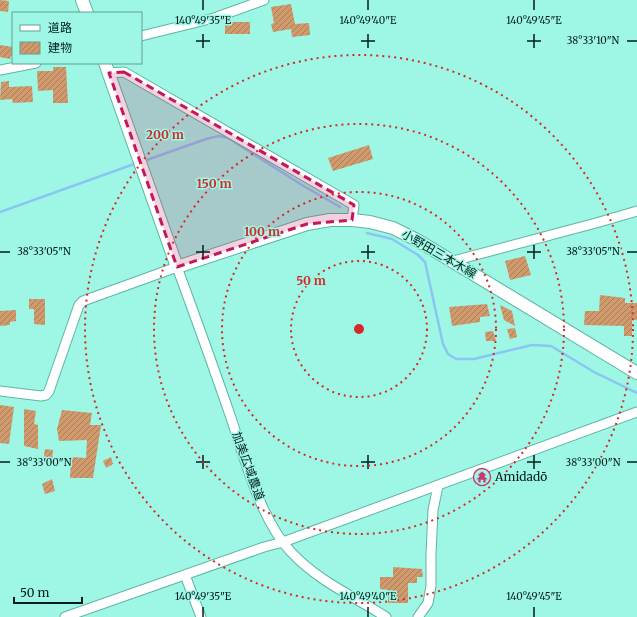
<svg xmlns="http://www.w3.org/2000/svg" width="637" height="617" viewBox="0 0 637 617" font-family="Merriweather,'Noto Sans JP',serif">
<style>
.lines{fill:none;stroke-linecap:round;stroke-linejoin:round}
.stream{stroke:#89c6f2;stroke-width:2.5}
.building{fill:url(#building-hatch)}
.minor-casing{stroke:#5db5a5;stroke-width:11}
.major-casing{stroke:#5db5a5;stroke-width:14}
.minor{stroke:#fff;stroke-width:9}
.major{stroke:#fff;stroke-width:12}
.marked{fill:#c2185b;fill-opacity:0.2;stroke:#c2185b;stroke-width:3;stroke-dasharray:8 5;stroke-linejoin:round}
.ticks{fill:none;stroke:#031f1b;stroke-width:1.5}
.ring{fill:none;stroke:#d62828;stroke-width:2;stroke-dasharray:2 4}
.labels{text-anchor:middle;stroke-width:3;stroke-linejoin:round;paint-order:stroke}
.street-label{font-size:12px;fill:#031f1b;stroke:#9ef7e5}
.poi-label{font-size:12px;fill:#031f1b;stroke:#9ef7e5;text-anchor:start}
.ticks-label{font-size:10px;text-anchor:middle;fill:#031f1b;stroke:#9ef7e5;stroke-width:3;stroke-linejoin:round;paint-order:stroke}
.centre{fill:#d62828;stroke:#9ef7e5;stroke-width:2}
.ring-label{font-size:12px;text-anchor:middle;font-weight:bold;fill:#d62828;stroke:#9ef7e5;stroke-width:3;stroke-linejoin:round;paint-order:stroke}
</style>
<defs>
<pattern id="building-hatch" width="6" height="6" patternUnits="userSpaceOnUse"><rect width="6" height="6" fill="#d19a6d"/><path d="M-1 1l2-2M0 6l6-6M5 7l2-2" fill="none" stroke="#a77d59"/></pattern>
</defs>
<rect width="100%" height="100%" fill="#9ef7e5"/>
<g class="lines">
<path class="stream" d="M144,161L206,139L219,136L228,138L302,185L340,207
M0,212L137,163
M367,233L392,239L418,255L425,262L443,344L448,354L456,359H474L532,345L551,346L594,372L637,393"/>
</g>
<path class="building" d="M0,0L9,1L8,12L0,11Z
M291,4L295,24L309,23L310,35L292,37L291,29L273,32L271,24L274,23L271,7Z
M225,22H250V34H225Z
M0,45L13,47V56L11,55L10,59L0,57Z
M53,67H66L68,103H53V90L38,91L37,71H53Z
M9,81V87L32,86L33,102L13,103L12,99L0,100L1,82Z
M369,145L373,159L333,171L328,158Z
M525,256L531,275L510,280L505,261Z
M600,295L625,298V303H637V320L632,319V336H624V326L584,325L585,311H599Z
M29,299H45V325L34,324V309H29Z
M487,304L490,316L480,317V322L452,326L449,307Z
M500,305L512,311L515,326L504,320Z
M16,310V321L10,322V325L0,326V311Z
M515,328L517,337L510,339L507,329Z
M493,331L496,341H486L485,332Z
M0,405L14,407L9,444L0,443Z
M24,409L36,411L34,424L38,425V449L24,446Z
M62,410L92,413L90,425H101L93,478H70L71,457L86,458L87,440L59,441L57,429Z
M45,449L53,450L52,462H43Z
M111,457L113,464L106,468L103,461Z
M52,479L55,491L45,494L42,484Z
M393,567L422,569L423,577H417V583H408V603H388V590L380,589V577H393Z"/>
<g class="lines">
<g class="minor-casing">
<path id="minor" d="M141,36L214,18L264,0
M0,70L36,63
M109,73L124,72L354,205L352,220
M453,261L596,223L637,211
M0,391L41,396L46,395L49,391L79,305L83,301L177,267C195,316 213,366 230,415C245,459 260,519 291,552C318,581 353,596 386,617
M185,575L201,617
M65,617L264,547L283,542L637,412
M418,617L428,603L431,586V554L433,510L438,486"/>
</g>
<g class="major-casing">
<path id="major" d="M82,0L87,13
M105,63L177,267L307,224L330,220H352L370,222L393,228L417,240L637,373"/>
</g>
<use href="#minor" class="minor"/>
<use href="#major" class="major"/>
</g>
<path class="marked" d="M124,72L354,205L352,220L307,224L177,267L109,73Z"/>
<path class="ticks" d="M203,0V10M368,0V10M534,0V10M203,34V48M368,34V48M534,34V48M196,41H210M361,41H375M527,41H541M627,41H637M203,245V259M368,245V259M534,245V259M0,252H10M196,252H210M361,252H375M527,252H541M627,252H637M203,455V469M368,455V469M534,455V469M0,462H10M196,462H210M361,462H375M527,462H541M627,462H637M203,607V617M368,607V617M534,607V617"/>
<g class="ring">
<circle cx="359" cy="329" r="68"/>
<circle cx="359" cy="329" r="137"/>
<circle cx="359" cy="329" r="205"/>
<circle cx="359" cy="329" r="274"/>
</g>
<defs>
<g id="temple-ring" transform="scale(0.9)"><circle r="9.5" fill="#9ef7e5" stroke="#c33970" stroke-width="1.5"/><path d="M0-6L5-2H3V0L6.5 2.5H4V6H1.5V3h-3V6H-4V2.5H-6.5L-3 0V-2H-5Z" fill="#c33970"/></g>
</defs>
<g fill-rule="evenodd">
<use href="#temple-ring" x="482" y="477"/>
</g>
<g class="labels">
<g class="street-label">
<text transform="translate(439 254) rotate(30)" y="4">小野田三本木線</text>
<text transform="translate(248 466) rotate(70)" y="4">加美広域農道</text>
</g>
<g class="poi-label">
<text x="495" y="481">Amidadō</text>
</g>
</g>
<g class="ticks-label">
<text x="203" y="24">140°49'35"E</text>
<text x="368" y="24">140°49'40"E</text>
<text x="534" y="24">140°49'45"E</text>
<text x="593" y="44">38°33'10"N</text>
<text x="44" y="255">38°33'05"N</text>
<text x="593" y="255">38°33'05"N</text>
<text x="44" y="466">38°33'00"N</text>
<text x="593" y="466">38°33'00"N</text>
<text x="203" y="600">140°49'35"E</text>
<text x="368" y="600">140°49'40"E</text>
<text x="534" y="600">140°49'45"E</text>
</g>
<circle cx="359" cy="329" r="6" class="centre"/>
<g class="ring-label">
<text x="165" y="139">200 m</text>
<text x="214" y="188">150 m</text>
<text x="262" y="236">100 m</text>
<text x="311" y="285">50 m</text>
</g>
<rect x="12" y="12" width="130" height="52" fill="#9ef7e5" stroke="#60a194"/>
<rect x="20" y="25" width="20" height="6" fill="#ffffff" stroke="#60a194"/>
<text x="48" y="32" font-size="12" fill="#031f1b">道路</text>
<rect x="20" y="42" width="20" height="12" fill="url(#building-hatch)" stroke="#60a194"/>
<text x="48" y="52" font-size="12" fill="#031f1b">建物</text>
<path d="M14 597v6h68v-6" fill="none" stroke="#031f1b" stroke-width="2"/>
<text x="20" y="597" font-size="12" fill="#031f1b" stroke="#9ef7e5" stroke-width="3" paint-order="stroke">50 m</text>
</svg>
